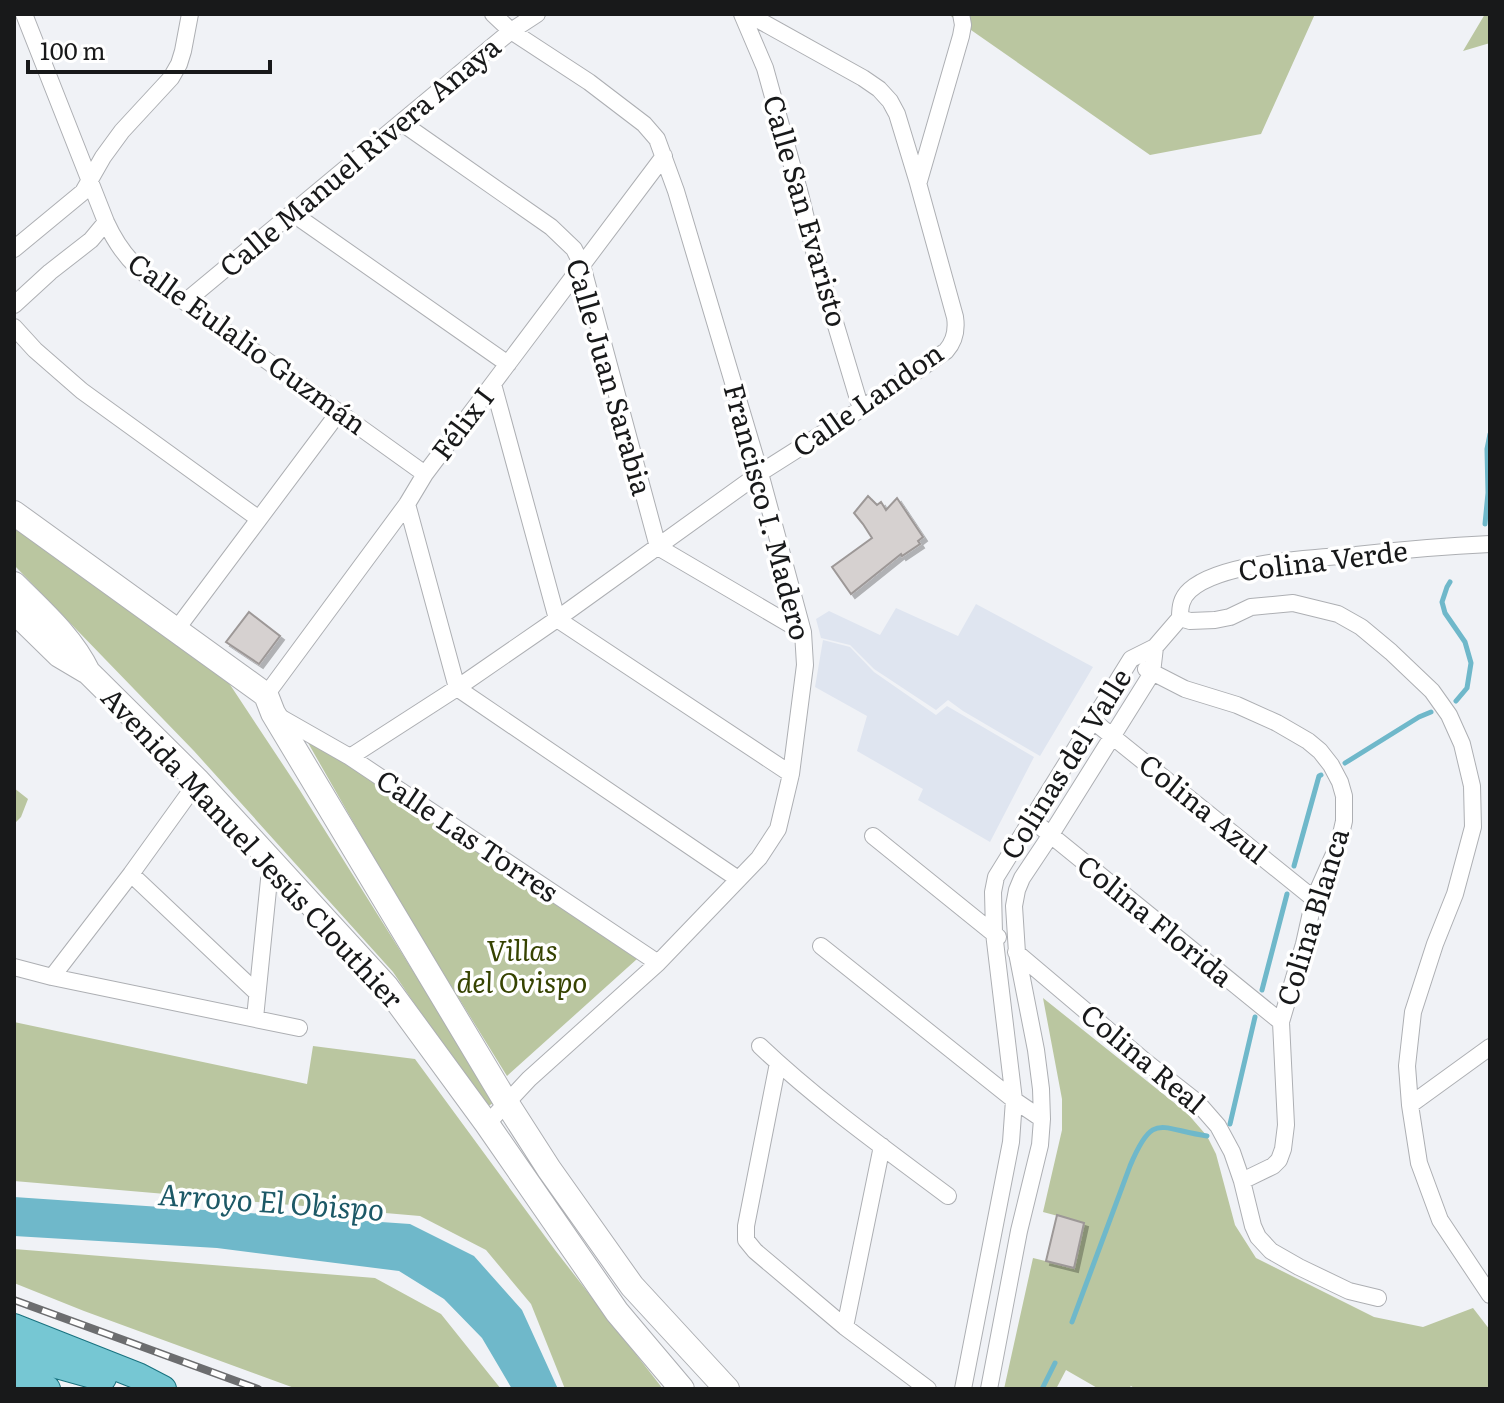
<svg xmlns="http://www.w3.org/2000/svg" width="1504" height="1403" viewBox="0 0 1504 1403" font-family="Literata,serif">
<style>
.built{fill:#dfe5f0}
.green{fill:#bac6a0}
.water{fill:#6fb8ca}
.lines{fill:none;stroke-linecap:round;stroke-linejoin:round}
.stream{stroke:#6fb8ca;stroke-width:5}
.building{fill:#d6d1d0;stroke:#9d9897;stroke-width:2;filter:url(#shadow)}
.street-casing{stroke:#adafb3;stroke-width:18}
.secondary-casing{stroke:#adafb3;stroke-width:26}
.primary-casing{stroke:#19727f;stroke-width:28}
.street{stroke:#fff;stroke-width:16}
.secondary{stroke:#fff;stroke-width:24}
.primary{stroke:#76c7d3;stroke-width:26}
.rail-casing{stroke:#6c6d6f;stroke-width:8}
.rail{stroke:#fff;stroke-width:5;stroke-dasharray:15;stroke-linecap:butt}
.labels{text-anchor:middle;stroke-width:7;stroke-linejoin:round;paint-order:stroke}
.street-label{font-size:28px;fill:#18191a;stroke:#fff}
.park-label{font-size:28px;font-style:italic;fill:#364301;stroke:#fff}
.water-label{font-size:30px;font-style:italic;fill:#1d5967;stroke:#fff}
</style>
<defs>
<filter id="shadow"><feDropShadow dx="4" dy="4" stdDeviation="0" flood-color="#0004"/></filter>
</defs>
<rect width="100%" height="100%" fill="#f0f2f6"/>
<path class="built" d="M976,604L1093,667L1040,756L963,711L948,700L936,710L874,669L850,645L821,638L816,619L829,611L880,635L896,608L958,636Z
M823,640L850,647L874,672L936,715L947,706L1034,757L990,842L918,800L923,789L857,751L867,716L815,687Z"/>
<path class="green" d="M948,14H1315L1261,134L1150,155Z
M1485,14H1490V43L1463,51Z
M14,527L221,671L299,789L495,1102L485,1108L393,972L194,751L14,565Z
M303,734L637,959L507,1076L396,897Z
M14,788L28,799L21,817L14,824Z
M1043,998L1187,1113L1207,1136L1216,1154L1235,1225L1256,1258L1374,1317L1423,1327L1473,1308L1490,1330V1389H1136L1131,1386L1128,1389H1099L1066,1370L1056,1389H1004L1033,1258L1074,1268L1084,1223L1043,1212L1062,1130V1099Z
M14,1022L307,1084L313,1046L415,1059L555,1250L663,1389H565L531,1304L486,1250L420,1216L14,1181Z
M14,1249L375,1278L441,1314L501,1389H297L84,1311L14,1283Z"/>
<path class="water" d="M14,1197L410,1224L474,1256L522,1310L558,1389H512L482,1338L444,1299L399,1271L217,1248L14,1236Z"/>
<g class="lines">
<path class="stream" d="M1485,524L1488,493L1487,449L1490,434
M1450,582L1447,587L1442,602L1445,613L1465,642L1471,663L1467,688L1456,701
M1345,763L1419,717L1431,712
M1294,866L1319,776L1321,775
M1262,990L1287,894
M1230,1124L1255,1017
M1072,1322L1130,1166C1153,1111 1159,1129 1207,1136
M1042,1389L1055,1363"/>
</g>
<path class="building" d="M868,496L877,505L881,502L886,510L897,498L923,537L918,541L920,544L902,556L901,554L851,594L832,567L872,538L863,524L854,513Z
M249,612L280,636L259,664L226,642Z
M1057,1215L1084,1223L1074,1268L1046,1261Z"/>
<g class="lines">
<g class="street-casing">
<path id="street" d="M24,14L106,222C125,264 148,278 185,302L425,474
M742,14L765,68L800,194L816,259L861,409
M402,123L551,227L574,249L582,265L658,547L803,632
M919,181L961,36L963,25L961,14
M292,213L508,364
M14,249L83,192L103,157L122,131L171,78L179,64L183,51L190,14
M185,302L511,31L537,14
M14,305L50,272L91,240L106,222
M14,327L35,350L82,391L259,519
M493,384L557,619L791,774
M407,504L457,688L738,879
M1180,618L1190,621L1215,620L1230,617L1251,607L1293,603L1338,614L1361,627L1391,652L1432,691L1449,715L1462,744L1472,786L1473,827L1455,894L1435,944L1413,1012L1407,1066L1410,1105L1419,1163L1440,1220L1490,1295
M1180,618C1180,607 1181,598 1190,590C1221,562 1314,558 1356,555C1400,550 1445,546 1490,544
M176,630L339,412
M1146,669L1185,689L1237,705L1277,723L1308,741L1320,751L1331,765L1340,782L1344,796V821L1339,843L1314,899L1304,944L1281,1022L1286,1125L1283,1149L1279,1160L1273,1166L1242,1181
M266,695L407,504L425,474L664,156
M278,716L350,757L658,963
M1092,720L1314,899
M350,757L457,688L557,619L760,473L861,409L946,351C955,341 957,330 955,317L918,183L897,114L890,101L879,89L863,78L748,14
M1031,819L1281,1022
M873,836L998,937
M131,874L256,992
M821,946L1014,1100L1042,1119
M1016,952L1146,1062L1197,1102L1218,1126L1232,1152L1242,1181L1253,1226L1258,1237L1271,1251L1299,1267L1349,1291L1378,1298
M14,967L52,977L299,1028
M52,977L131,874L198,781
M255,1018L271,860
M760,1046C818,1101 884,1148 948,1196
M778,1063L746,1226V1240L755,1251L845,1327L928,1389
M1410,1105L1490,1047
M487,1124L529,1079L658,963L759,858L778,829L791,774L805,665L803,632L760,473L676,191L657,139L644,124L589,82L511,31L493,14
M845,1327L882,1146
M963,1389L1011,1142L1014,1100L994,933L993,892L996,877L1131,659L1155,647L1180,618
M989,1389L1019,1231L1040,1145L1042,1119L1041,1089L1036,1050L1017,953L1014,906L1017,890L1022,878L1050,836L1152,673L1155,647"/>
</g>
<g class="secondary-casing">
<path id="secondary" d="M14,513L266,695L273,713L506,1102L549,1169L632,1286L727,1389
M14,584C42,612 71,637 88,672L198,781L386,986L487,1124L617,1312L682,1389
M14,611L59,655L86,671"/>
</g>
<g class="primary-casing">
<path id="primary" d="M14,1327L138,1376L163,1389
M14,1353L103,1378
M14,1379L47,1389"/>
</g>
<use href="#street" class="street"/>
<use href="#secondary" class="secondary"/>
<use href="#primary" class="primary"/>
<g class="rail-casing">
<path id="rail" d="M14,1300L258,1389"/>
</g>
<use href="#rail" class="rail"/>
</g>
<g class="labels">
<g class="street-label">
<text transform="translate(360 157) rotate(-40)" y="10">Calle Manuel Rivera Anaya</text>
<text transform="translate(805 211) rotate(74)" y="10">Calle San Evaristo</text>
<text transform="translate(247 344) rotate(36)" y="10">Calle Eulalio Guzmán</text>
<text transform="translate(609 377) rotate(74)" y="10">Calle Juan Sarabia</text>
<text transform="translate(868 400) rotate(-35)" y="10">Calle Landon</text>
<text transform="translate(463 424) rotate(-53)" y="10">Félix I</text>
<text transform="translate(767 512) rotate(75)" y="10">Francisco I. Madero</text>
<text transform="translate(1323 561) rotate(-7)" y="10">Colina Verde</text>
<text transform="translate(1066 764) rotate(-58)" y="10">Colinas del Valle</text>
<text transform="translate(1203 809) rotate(39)" y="10">Colina Azul</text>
<text transform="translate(467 836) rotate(34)" y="10">Calle Las Torres</text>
<text transform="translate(252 848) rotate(47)" y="10">Avenida Manuel Jesús Clouthier</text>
<text transform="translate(1313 917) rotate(-73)" y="10">Colina Blanca</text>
<text transform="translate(1155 921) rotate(39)" y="10">Colina Florida</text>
<text transform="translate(1143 1059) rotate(40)" y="10">Colina Real</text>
</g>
<g class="park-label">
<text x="522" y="961">Villas<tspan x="522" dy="32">del Ovispo</tspan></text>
</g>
<g class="water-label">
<text transform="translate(271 1203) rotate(4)" y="10">Arroyo El Obispo</text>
</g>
</g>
<rect width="1504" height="1403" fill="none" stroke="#18191a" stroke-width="32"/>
<path d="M28 60v12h242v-12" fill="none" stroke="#18191a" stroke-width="4"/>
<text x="40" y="60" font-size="24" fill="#18191a" stroke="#ffffff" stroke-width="6" paint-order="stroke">100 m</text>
</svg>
